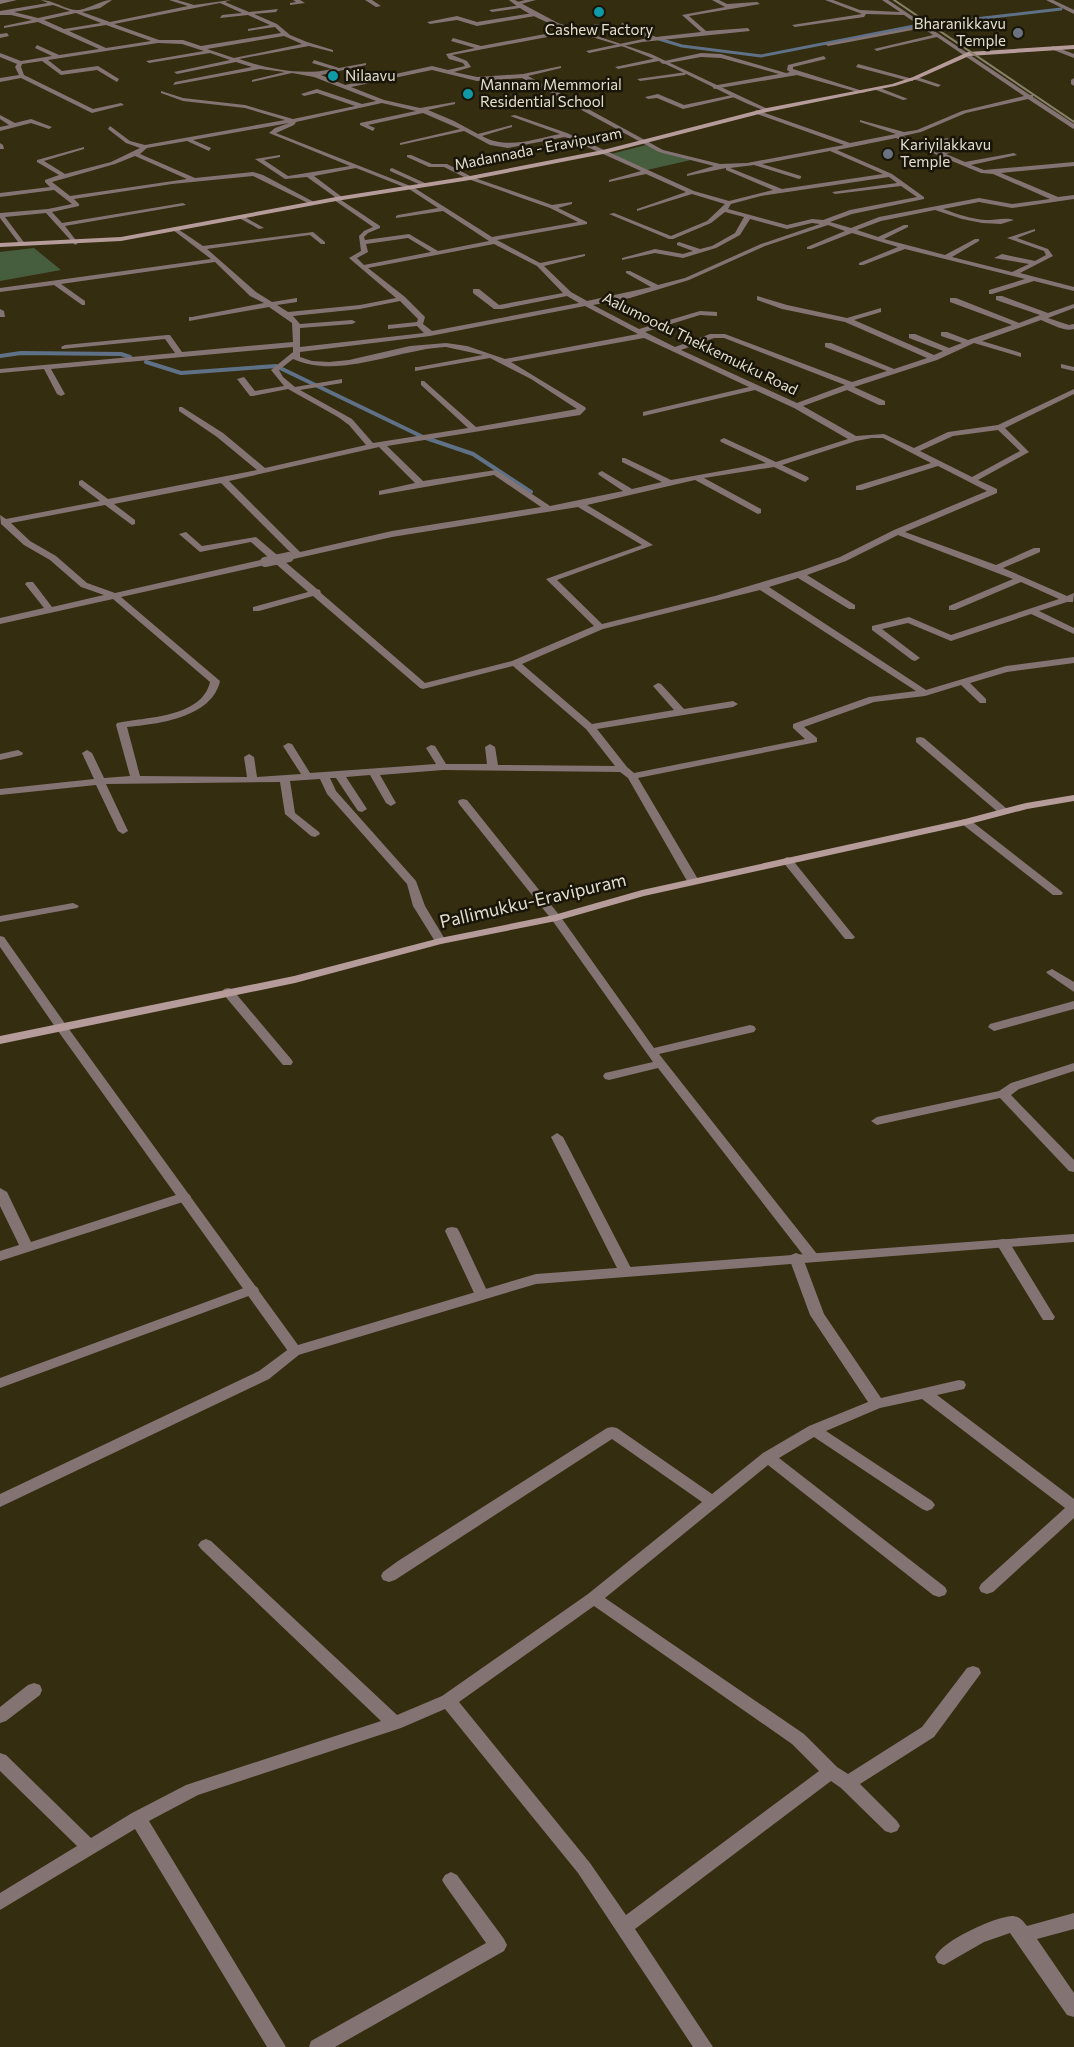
<svg xmlns="http://www.w3.org/2000/svg" width="1074" height="2047" viewBox="0 0 1074 2047" font-family="Commissioner,sans-serif">
<style>
.green{fill:#465e3e}
.lines{fill:none;stroke-linecap:round;stroke-linejoin:round}
.stream-far1{stroke:#5f7187;stroke-width:3}
.stream{stroke:#5f7187;stroke-width:4}
.minor{fill:#847373;fill-rule:evenodd}
.tertiary{fill:#847373;fill-rule:evenodd}
.secondary{fill:#b59b9a;fill-rule:evenodd}
.rail{stroke:#87816a;stroke-width:2}
.minor-bridge{stroke:#847373;stroke-width:10}
.culture-dot{fill:#0f9aa8;stroke:#191609;stroke-width:2}
.worship-dot{fill:#6b7280;stroke:#191609;stroke-width:2}
.labels{text-anchor:middle;stroke-width:5;stroke-linejoin:round;paint-order:stroke}
.far-poi-label{font-size:15px;fill:#e3dece;stroke:#191609;text-anchor:start}
.far-street-label{font-size:15px;fill:#e3dece;stroke:#191609}
.street-label{font-size:18px;fill:#e3dece;stroke:#191609}
</style>
<rect width="100%" height="100%" fill="#352d10"/>
<path class="green" d="M646,145L691,160L647,170L611,154Z
M34,248L61,270L0,281V252Z"/>
<g class="lines">
<path class="stream-far1" d="M940,23L1061,9
M659,39L682,46L761,56L914,26"/>
<path class="stream" d="M0,356L21,353L121,354L130,357
M146,362L181,373L276,366L423,437L473,454L531,492"/>
<path class="minor" d="M0,0H17L0,4Z
M41,0C54,0 67,11 79,10C91,8 101,0 112,0L100,8L82,12L110,22L188,6L169,0H177L194,5L231,0L225,2L249,12L278,9L276,12L254,14L277,24L290,35L307,42L333,50V52L309,46L239,59C267,69 303,76 332,69L312,63L314,60L339,68L366,63V65L321,75L345,85L432,66L448,70L465,66L463,63L449,59L446,54L475,48L451,41L453,38L481,46L598,24L600,27L452,55L467,61L471,67L454,72L477,77L523,74L561,66V68L528,76L663,150L720,164L747,163L844,145L754,113L756,110L850,143L896,134L860,122V120L904,132L917,130L962,111L1024,96L937,37L884,49L877,51L874,49L933,35L923,28L828,46L825,44L920,26L904,15L866,14L864,17L795,27L792,25L862,14L825,0H833L860,10L900,12L882,0H888L1030,95H1033V97L1074,124V129L1072,128L1028,99L966,113L921,132L903,136L919,143L948,138V140L925,146L940,152L979,142V144L946,154L965,162L1014,153L1017,155L971,165L984,170L1074,162V166L1001,173L1058,197L1074,195V199L1012,208L979,202L943,209C957,214 971,219 986,220C995,220 1007,217 1014,220L1001,224L982,223L962,219L935,210L881,221L857,230L878,237L904,225H908V227L884,239L945,255L975,239H979V241L952,257L1012,272L1029,264L994,258L1002,254L1035,261L1046,255L1044,251L1007,238L1035,229V231L1017,238L1048,249L1053,256L1020,273L1074,287V291L1034,281L992,294H989V290L1025,279L905,249L863,265H859V263L898,247L852,233L811,249H807V247L845,231L828,225L765,246L689,280L630,298L593,305L639,329L700,311L717,312V316L700,315L645,332L675,347L710,334H725L852,382L887,371L825,347V343H831L894,369L927,358L845,322L782,309L757,300V296L787,305L847,318L881,308V312L854,320L934,355L943,351L909,338V334H915L949,348L962,343L941,336V332H947L968,340L1012,325L950,302V298H956L1019,323L1040,315L996,300V296H1002L1048,313L1074,304V308L1048,318L1069,325L1074,324V329C1064,332 1051,324 1041,320L982,341L1021,353V357L974,343L937,360L854,387L885,401V405H879L847,390L803,406L856,436L884,434L914,448L948,432L998,425L1074,389V394L1005,428L1029,452L978,480L997,489V493L905,532L996,565L1034,548H1040V552L1003,568L1067,596L1074,593L1073,602H1067L1039,611L1074,628V634L1031,614L951,641L908,623L882,629L920,658L915,661L912,660L872,630V626L909,617L951,635L1059,599L1021,582L955,610H949V606L1013,579L898,535L846,561L807,575L855,605V609H849L798,578L769,587L926,690L1006,666L1074,657V663L1007,672L970,683L986,699V703H980L961,685L925,696L874,702L804,727L817,738V742L638,778L699,881L693,884L687,881L628,778L620,772L443,770L380,775L396,803L391,806L386,803L370,775L346,777L367,809L362,812L358,811L336,778H330L336,791L416,881L425,906L446,941L440,944L436,943L413,906L407,884L327,794L320,779L290,781L295,813L319,832L320,834L315,837L311,836L285,814L280,782L106,784L128,831L123,834L118,831L96,785L0,795V789L94,779L82,753L87,750L92,753L104,778L130,776L116,725L117,723C145,717 202,718 210,682L113,599L0,624V618L44,608L25,584L27,582H33L52,607L104,595L81,587L50,560L24,545L1,524L0,515L6,519L100,501L79,485V481L82,480L108,499L257,470L217,437L179,411V407H182L223,433L265,468L366,445L349,425L338,417L288,389L253,396H250L237,379L244,377L255,391L284,386L271,370L293,352V347L51,369L65,394L61,396L57,394L44,369L0,373V369L175,353L165,339L62,349L61,347L65,345L167,335H170L182,352L293,342L292,323L269,307L189,321V317H192L264,303L250,296L215,262L61,284L85,301V305H82L54,285L0,292V288L211,259L173,230V228L175,227L203,246L313,232L325,242V244H321L310,235L207,249L256,292L272,302L297,298V302L277,305L288,312L360,305L396,298L349,258L361,251L359,236L364,231L373,227L334,200L335,197L307,177L285,179L255,159L280,155V157L264,160L288,176L350,166L269,133L275,128L289,123L193,140L211,148L209,151L187,141L147,148L140,154L195,178L253,172L263,175L314,202V204H310L253,176L172,184L74,199L79,204V206L52,212L62,223L183,203L186,205L65,226L78,243L75,245L46,213L5,217L26,245L21,246L0,218V213L48,209L72,204L54,190L0,197V193L50,187L45,182V180L59,175L37,162V160L84,147V149L44,161L65,174L111,162L140,148L126,143L108,129L110,126L130,141L145,145L285,120L245,108L183,101L161,93V91L183,98L245,105L293,119L355,106L317,93L304,96L301,94L317,89L362,104L376,101L314,77L292,73L252,82V80L285,72L260,69L173,85L175,82L252,67L236,62L177,74L174,72L230,60L210,53L149,63L146,61L204,51L182,44L158,43L48,60L62,71L98,66L119,79L117,82L97,70L61,75L42,61L22,64L21,67L24,75L93,109L121,103L124,105L92,113L21,78L0,82V78L19,75L15,67L17,64L0,57V53L21,61L52,56L35,48L37,45L59,55L99,49L38,22L4,28V26L32,20L11,15H0V11L48,3ZM220,3L242,13L222,15L220,18L248,15L270,25L248,29V31L275,27L281,33L201,46L183,40H159L114,24ZM53,5L70,11L38,18L14,12ZM76,13L101,23L64,29L44,20ZM106,25L151,41L106,48L69,31ZM284,36L302,44L234,58L207,49ZM432,70L477,81L522,78L558,97L531,101L529,104L563,100L659,152L714,166L687,174V176L726,168V170L773,190L729,201L694,191L567,133L515,115L510,116L560,134C534,139 507,150 482,136L512,127V125L478,134L454,121L428,110L455,104V102L420,108L384,100L351,87ZM382,103L416,111L360,123V125L373,131L375,128L368,125L423,113L460,129L400,143V145L464,131L490,145L508,148L565,137L641,171L609,180V182L646,174L686,192L637,209V211L692,194L725,204L707,221L671,236L614,213L609,214L669,239H673L711,223L725,212L744,217L735,233L712,246L700,249L679,242L677,243V245L693,251L683,254L655,249L622,258V260L655,253L683,258L716,248L740,235L750,219L787,229L812,223L820,224L761,244L685,278L658,285L630,271H626V273L651,287L587,301L571,292L544,266L585,256V254L540,263L497,240L587,224V222L558,208L572,204V202L552,205L472,177L447,164H432L411,155H407V157L429,167H444L468,179L550,208L578,222L492,237L413,187L276,133L294,125L296,122ZM896,138L981,173L993,174L1050,199L1012,204L979,198L879,217L851,228L830,222L852,214L924,199V197L892,174L837,150ZM830,151L883,174L782,189L730,168L754,165L799,179L801,178V176L762,164ZM135,156L187,179L70,196L52,182L115,164ZM356,168L409,189L438,208L398,215L396,216V218L443,211L489,241L438,251L409,234L365,240L364,237L368,233L380,228V226L341,200L342,197L314,176ZM889,177L897,183L832,192L835,194L901,186L917,197L850,210L823,220L812,219L787,225L728,209L731,204L761,196ZM408,238L431,252L364,265L357,258L368,252L366,244ZM494,244L537,266L563,293L499,305L479,289H473V293L494,309H502L567,296L579,303L432,331L423,324L425,317L405,297L368,268ZM400,301L418,319L417,322L388,325V329L417,326L424,333L300,347V328L352,324L356,322L352,320L300,324L293,316L360,309ZM585,306L638,334L505,359L467,346L446,343L410,346L349,360L329,362L312,361L300,357V352L430,336ZM644,338L749,387L643,412V416L755,390L794,408L848,439L776,462L724,438L720,440L721,442L766,463L671,480L625,458H622V462L662,482L632,489L602,471L598,473L599,475L623,491L550,506L496,470L423,481L387,446L580,415L586,409L585,407L511,362ZM714,338H724L845,385L797,403L681,350ZM446,347L483,355L418,367H415V371L490,358L531,379L577,409L476,427L424,381H421V385L468,428L373,443L352,419L300,390L342,383V379L295,387L283,377L279,370L293,359C338,380 398,349 446,347ZM998,430L1020,451L972,477L920,451L953,436ZM872,438H883L931,463L856,486V490H862L938,466L987,491L894,530L840,557L803,570L715,596L602,624L557,580L653,545L587,505L695,480L758,514L761,513V509L704,478L774,467L805,482L809,479L808,477L782,465L856,441ZM379,447L415,483L379,491V495L494,475L541,507L392,531L300,552L229,481ZM221,483L292,554L285,557L289,560L392,537L578,507L642,545L546,579L594,626L512,661L425,683L321,593L320,590L317,589L256,537L202,546L186,532L179,534L200,552L251,542L308,592L253,607V611H259L313,596L420,688L423,689L513,666L586,729L615,766L498,765L495,747L490,744L485,747L487,764H446L435,746L431,745L426,748L436,764L310,773L292,744L288,743L283,746L301,774L257,777L254,757L249,754L244,757L247,777L140,776L127,727C157,724 212,718 220,681L121,597L265,565L269,562L265,559L115,593L87,583L56,556L30,541L11,523L105,505L132,525L135,524V520L114,504ZM760,590L916,691L869,697L793,724V728L805,739L634,773L627,767L597,729L733,707L738,704L733,701L684,709L661,684L658,683L653,686L674,710L592,724L522,664L603,629Z
M293,0H300L305,3L290,5V3L296,2Z
M365,0H372L381,6L376,7Z
M525,0H536L517,5L514,3Z
M712,0H719L727,4L757,2L760,4L689,16L706,31L748,28L750,31L642,42L589,53L586,51L648,38L620,26L622,23L656,37L701,32L682,15L725,7Z
M1046,0H1053L1074,10V14Z
M522,5L520,8L492,12L489,10Z
M533,13L535,16L477,26L457,20L430,24L427,22L457,16L477,22Z
M7,33L9,36L0,38V34Z
M1053,46L1074,54V58L1051,49Z
M701,53L721,54L786,73L790,72L787,70L788,65L824,56L826,59L793,67V69L866,92L861,93L797,75L714,89L712,86L779,74L721,58L701,57L663,64L660,62Z
M657,58L659,61L618,69L615,67Z
M858,64L913,79V77H917L941,85L938,87L913,79V81H909L856,67Z
M687,72L685,75L640,81L637,79Z
M1074,78V86L1071,84V80Z
M876,88H880L908,99L903,100L876,90Z
M658,94L684,105L732,95L735,97L683,109L657,98L648,99L645,97Z
M0,115L15,123L31,119L52,127L49,129L31,123L0,131V127L9,125L0,119Z
M0,143L3,145L4,149H0Z
M392,168L427,184L428,185L423,186L390,171V169Z
M239,216H243L264,228L259,229L239,218Z
M0,309L4,311L5,317H0Z
M1061,364L1074,367V371L1061,368Z
M920,737L924,738L1007,809L1008,811L1007,813H999L916,742V738Z
M18,750L23,753L22,755L0,760V754Z
M463,799L467,800L560,916L654,1048L750,1025L754,1026L756,1029L754,1032L659,1054L817,1254L819,1257L817,1260H807L658,1068L609,1080L605,1079L603,1076L605,1073L653,1062L552,920L459,804L458,802L459,800Z
M966,819L970,820L1061,891L1063,893L1061,895H1053L962,824L961,822L962,820Z
M787,857L791,858L853,935L855,937L853,939H845L783,862L782,860Z
M73,903L79,906L77,908L0,922V916Z
M0,936L4,937L66,1025L68,1028L66,1031H58L0,947Z
M1052,969L1074,982V992L1048,974L1046,972Z
M228,988L232,989L291,1059L293,1062L291,1065H283L224,995L222,992L224,989Z
M1074,1001V1009L994,1031L988,1027L990,1024Z
M1074,1063V1071L1019,1089L1011,1095L1074,1160V1172L1069,1171L1000,1098L877,1125L871,1121L877,1117L999,1091L1011,1083Z
M557,1133L563,1137L633,1272L631,1275H621L619,1272L551,1137Z
M0,1188L7,1192L31,1242L179,1194H189L191,1197L189,1200L0,1261V1251L19,1245L0,1206Z
M452,1227L457,1228L459,1231L489,1295L487,1298H477L475,1295L445,1231L447,1228Z
M1003,1239L1008,1240L1053,1314L1055,1317L1053,1320H1043L996,1243L998,1240Z
M796,1253L801,1255L803,1258L824,1314L881,1398L959,1380L964,1381L966,1385L964,1389L937,1395L1074,1499V1518L993,1592L987,1594L981,1592L979,1588L981,1584L1065,1508L922,1399L880,1408L826,1431L932,1501L935,1505L932,1509L927,1511L922,1509L814,1437L779,1458L945,1587L947,1591L945,1595L939,1597L933,1595L768,1465L605,1598L804,1734L837,1767L848,1774L922,1727L967,1668L973,1666L979,1668L981,1673L934,1737L860,1784L897,1821L900,1826L897,1831L891,1833L885,1831L841,1788L831,1781L635,1929L713,2047H693L578,1873L445,1709L401,1728L198,1795L149,1821L286,2047H267L135,1829L0,1910V1893L77,1846L0,1771V1753L6,1755L91,1838L132,1813L186,1785L381,1721L201,1549L198,1545L201,1541L206,1539L211,1541L397,1715L442,1696L588,1594L702,1502L612,1439L395,1580L389,1582L383,1580L381,1576L383,1572L398,1561L607,1428L612,1427L617,1428L712,1494L763,1453L809,1426L868,1402L810,1315L789,1258L791,1255ZM594,1606L792,1744L819,1771L626,1915L590,1863L459,1702Z
M252,1285L257,1287L259,1290L257,1293L0,1388V1378Z
M295,1346L300,1348L302,1351L300,1354L269,1379L0,1507V1494L259,1371L290,1348Z
M34,1683L40,1685L42,1690L40,1695L6,1721L0,1723V1707L28,1685Z
M451,1872L457,1875L504,1939L507,1945L504,1951L335,2047H309L311,2041L486,1943L445,1885L442,1880L445,1875Z
M1074,1913V1929L1037,1939L1074,1993V2017L1067,2015L1010,1933L984,1942L944,1965L938,1963L935,1957C942,1941 994,1917 1012,1916C1019,1916 1023,1921 1027,1926Z"/>
<path class="tertiary" d="M509,0H515L558,23L651,54L770,110L765,111L748,104C709,86 672,65 632,50C591,34 544,29 509,0Z
M62,1024L66,1025L298,1345L536,1274L1074,1234V1242L536,1284L295,1356L290,1354L58,1031L56,1028L58,1025Z"/>
<path class="secondary" d="M1074,45V49L969,56L917,79L895,86L767,112L603,154L470,180L336,201L121,241L0,247V243L121,237L336,197L470,176L603,150L767,108L892,84L913,77L968,52Z
M1074,795V801L1027,809L966,825L644,896L556,921L441,944L295,983L0,1044V1036L294,976L440,938L554,915L642,890L965,819L1026,803Z"/>
<path class="rail" d="M894,0L1074,122"/>
<path class="minor-bridge" d="M265,562L289,557"/>
</g>
<g class="culture-dot">
<circle cx="599" cy="12" r="6"/>
<circle cx="333" cy="76" r="6"/>
<circle cx="468" cy="94" r="6"/>
</g>
<g class="worship-dot">
<circle cx="1018" cy="33" r="6"/>
<circle cx="888" cy="154" r="6"/>
</g>
<g class="labels">
<g class="far-poi-label">
<text x="1006" y="29" text-anchor="end">Bharanikkavu<tspan x="1006" dy="17">Temple</tspan></text>
<text x="599" y="35" text-anchor="middle">Cashew Factory</text>
<text x="345" y="81">Nilaavu</text>
<text x="480" y="90">Mannam Memmorial<tspan x="480" dy="17">Residential School</tspan></text>
<text x="900" y="150">Kariyilakkavu<tspan x="900" dy="17">Temple</tspan></text>
</g>
<g class="far-street-label">
<text transform="translate(538 149) rotate(-11)" y="5">Madannada - Eravipuram</text>
<text transform="translate(700 344) rotate(26)" y="5">Aalumoodu Thekkemukku Road</text>
</g>
<g class="street-label">
<text transform="translate(533 901) rotate(-13)" y="6">Pallimukku-Eravipuram</text>
</g>
</g>
</svg>
